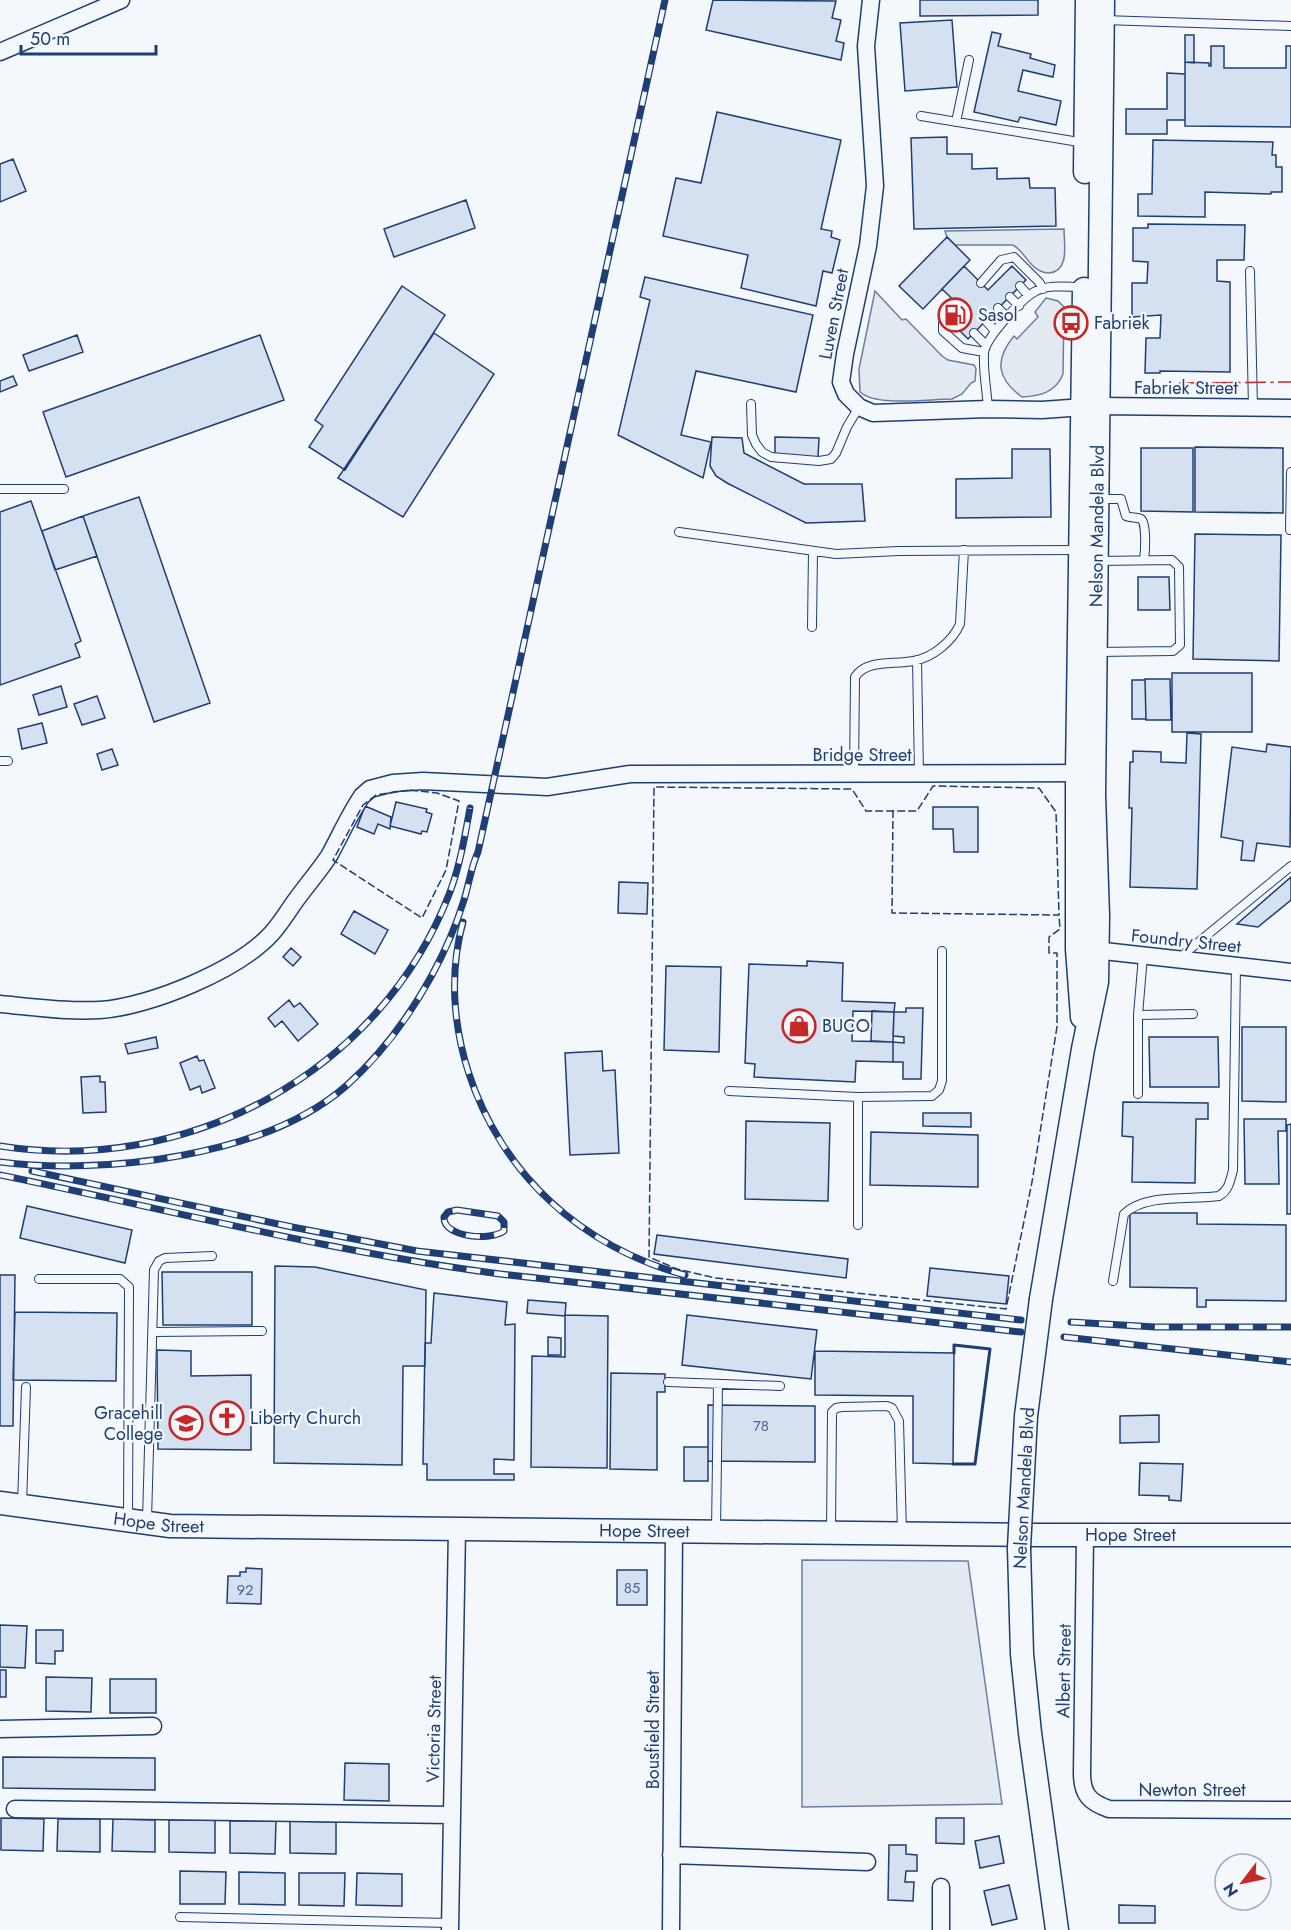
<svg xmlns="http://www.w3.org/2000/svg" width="1291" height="1930" viewBox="0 0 1291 1930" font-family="Jost,sans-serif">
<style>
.green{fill:#e3e9f0;stroke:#687fa3;stroke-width:1.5}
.building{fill:#d5e0f0;stroke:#1d3f73;stroke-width:1.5}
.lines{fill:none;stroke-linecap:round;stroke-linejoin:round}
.lane-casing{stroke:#1d3f73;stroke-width:10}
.street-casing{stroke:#1d3f73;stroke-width:19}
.secondary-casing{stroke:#1d3f73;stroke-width:25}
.lane{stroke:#f4f7fb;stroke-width:8}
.street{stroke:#f4f7fb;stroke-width:16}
.secondary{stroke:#f4f7fb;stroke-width:22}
.rail-casing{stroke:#1d3f73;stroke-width:7}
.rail{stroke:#f4f7fb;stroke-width:4.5;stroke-dasharray:14;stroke-linecap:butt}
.secondary-bridge-casing{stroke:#1d3f73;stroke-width:25;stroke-linecap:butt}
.secondary-bridge{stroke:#f4f7fb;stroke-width:22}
.fence{stroke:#1d3f73;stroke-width:1.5;stroke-dasharray:8 3;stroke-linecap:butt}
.wall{stroke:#1d3f73;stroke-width:3}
.power{stroke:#c62828;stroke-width:1.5;stroke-dasharray:21 4.5 3 4.5;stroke-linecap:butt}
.labels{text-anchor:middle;stroke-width:4.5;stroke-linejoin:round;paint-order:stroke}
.number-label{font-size:15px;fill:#4b6792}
.street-label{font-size:18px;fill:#1d3f73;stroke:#f4f7fb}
.poi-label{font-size:18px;fill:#1d3f73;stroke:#f4f7fb;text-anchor:start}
</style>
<rect width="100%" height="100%" fill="#f4f7fb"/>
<path class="green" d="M1064,229C1064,244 1070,271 1049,273C1042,273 1037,270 1032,265C1025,258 1022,250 1013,245H955L947,237L945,231Z
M875,291L902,320L906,319L942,356L948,360L974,365L976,369L975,381L971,383L962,394L952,399C928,399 877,407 860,392L859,369Z
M1046,298L1058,301L1064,307L1063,374C1056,392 1041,396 1022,397C997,379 994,360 1014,336L1017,339L1038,317L1035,312Z
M802,1560L968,1561L1002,1804L802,1807Z"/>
<path class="building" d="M713,0L836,1L832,18L841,20L836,41L844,43L841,60L706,30Z
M920,0H1038V15L920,16Z
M952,20L957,87L905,91L900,23Z
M992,32L1001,34L998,46L1031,54L1030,58L1055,65L1053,77L1023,70L1018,91L1061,101L1056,125L1020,117L1018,122L974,112Z
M1185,35H1194V63L1185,62Z
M1211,46H1224V68H1286V46H1291V127L1185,126V62L1209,63V66H1211Z
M1167,73L1185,74V120H1167V134H1126V109H1167Z
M717,112L841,140L821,229L832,231L831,237L840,240L832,273L823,271L816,306L741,288L748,255L663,236L676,178L701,183Z
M947,137V154H972V169L997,168V179L1029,178L1030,188H1055L1056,226L914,229L911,138Z
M1153,140L1273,142L1272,155H1276V167H1282V192H1271V194L1205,192V217L1138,216V194H1152Z
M13,159L26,191L0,202V164Z
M466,200L475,228L394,257L384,229Z
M1148,224L1245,225L1244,260H1217V281L1230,282V372L1160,371V373H1145L1146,338H1160L1161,315L1132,317V283H1147L1148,262L1133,261V228H1148Z
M947,237L970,260L923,309L899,286Z
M964,266L988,290L1012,266L1026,280L968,339L953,324L965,311L942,289Z
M645,277L813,315L796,392L696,371L681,435L711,442L703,478L618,435L650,300L640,297Z
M402,286L445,315L345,470L309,447L323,426L315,420Z
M434,333L494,374L403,517L338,478Z
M77,335L83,352L29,371L23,355Z
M260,335L284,400L66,477L43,412Z
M13,376L17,385L0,392V381Z
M712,437L742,438L744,453L804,484H862L865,521L806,523L727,483L716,476L710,466Z
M775,437L819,438L818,457L775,456Z
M1195,447L1283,448V513L1195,512Z
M1141,448H1193V512L1141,511Z
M1012,449H1050L1051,517L956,518V479L1012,478Z
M139,497L210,703L154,722L83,516Z
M31,501L81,641L75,644L80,657L0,685V512Z
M83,516L97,556L55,570L42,531Z
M1195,534L1281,535L1279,661L1193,659Z
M1138,577H1169L1170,610H1138Z
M1172,673H1252V732H1172Z
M1145,679H1170L1171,720H1146Z
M1132,680H1145L1146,719H1132Z
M61,686L67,707L39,715L33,695Z
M97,696L105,718L82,725L74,704Z
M42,723L47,743L22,749L18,729Z
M1187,733L1201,734L1197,889L1130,887L1132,808H1129L1130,762H1133V751L1161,752V762L1186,763Z
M1267,744L1291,747L1290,847L1257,843L1254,861L1241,860L1243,841L1221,837L1232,747L1266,752Z
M112,749L118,765L102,770L97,754Z
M396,802L427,809L426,812L432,814L427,832L422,831L421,834L390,826Z
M365,806L391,817L390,829L378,824L374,834L357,827Z
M933,807H978V852H954L953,829H933Z
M1291,877V900L1258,927L1237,924Z
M619,882L648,883L647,914L618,913Z
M354,911L388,930L375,954L341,934Z
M291,948L301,957L293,966L283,957Z
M807,961L843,963L842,1001L895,1003L894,1012L853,1011L852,1041L893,1042V1062L856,1061L855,1082L754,1077L755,1064L745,1063L749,964L807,966Z
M666,966L721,967L719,1052L664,1050Z
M289,1000L294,1007L300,1003L318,1024L298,1041L282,1021L275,1027L268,1018Z
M906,1008H923L921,1079H903V1062H893V1042L904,1043V1037L893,1036L894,1012H906Z
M872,1011L894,1012L893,1042L871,1041Z
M1242,1027H1286V1102L1242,1101Z
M156,1037L158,1048L128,1054L125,1044Z
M1149,1037H1218L1219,1087H1150Z
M602,1051L603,1071L615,1070L619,1153L570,1155L565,1053Z
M197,1056L199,1061L204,1060L215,1088L202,1093L200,1086L190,1090L180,1063Z
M100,1076V1082H105L106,1112L83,1113L81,1077Z
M1123,1102L1208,1103V1119H1196L1195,1183L1132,1182L1133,1137L1122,1136Z
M923,1113H971V1127L923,1126Z
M1244,1119H1286V1131H1278L1279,1184H1245Z
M746,1121L830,1123L828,1201L745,1199Z
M1291,1124V1214H1287V1125Z
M871,1132L978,1135V1187L870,1185Z
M27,1206L132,1230L125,1263L20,1238Z
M1130,1213H1197V1224L1286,1225V1301L1206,1300V1307H1197V1288L1130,1287Z
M657,1235L848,1259L846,1278L654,1254Z
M275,1266L315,1267L426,1290L425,1366H403L402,1465L274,1463Z
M930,1268L1009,1276L1006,1304L927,1296Z
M162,1272H252V1325H163Z
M0,1275H15L13,1426H0Z
M434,1293L507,1302L505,1325L515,1324L514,1460L494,1459V1474H514V1480H427V1464H423L425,1343H431Z
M528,1300L566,1303L565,1316L527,1313Z
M15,1312L117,1313L116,1381L13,1380Z
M565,1315L608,1316L607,1468L531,1467L532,1356L565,1357Z
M687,1315L817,1330L811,1379L682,1365Z
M548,1337L561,1338V1355H548Z
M157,1350L191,1351V1376L251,1375V1450L158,1449Z
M815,1351L954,1353L953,1464L913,1463V1396L815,1395Z
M611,1373L665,1374V1392H657V1470L610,1469Z
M708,1405L815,1406V1462L708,1461Z
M1159,1415V1442L1120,1443V1416Z
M684,1447H708V1481H684Z
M1140,1463L1183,1464L1181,1501L1169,1500V1496L1139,1495Z
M246,1568L262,1569L261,1604L227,1603L228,1576H240V1572H246Z
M617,1570H647V1605H617Z
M0,1625L27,1626L25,1668L0,1667Z
M36,1630H63V1651H55V1664L36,1663Z
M0,1670H6V1697H0Z
M46,1677L92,1678L91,1712L46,1711Z
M110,1679H156V1713H110Z
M3,1757L155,1758V1790L3,1788Z
M345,1763L389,1764V1801L344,1800Z
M1,1818L44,1819L43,1851L1,1850Z
M936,1818H964V1844L936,1843Z
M58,1819H100V1852L57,1851Z
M113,1819L155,1820V1852L112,1851Z
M169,1820H215V1853L169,1852Z
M230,1821H276L275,1854L230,1853Z
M290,1821L336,1822V1854L290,1853Z
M999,1836L1004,1863L980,1868L975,1841Z
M889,1845H906V1854L917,1855V1871H906L905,1882H914L913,1901L888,1900Z
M180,1871L226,1872L225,1904H180Z
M239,1872L285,1873V1905L239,1904Z
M299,1873H345L344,1906L299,1905Z
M357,1873L402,1874V1906L356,1905Z
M1009,1885L1017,1919L992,1925L984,1891Z
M1119,1905L1155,1906V1923H1119Z"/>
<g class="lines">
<g class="lane-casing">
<path id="lane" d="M1103,20L1291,26
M921,116L1085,143
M956,122L969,60
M1250,271L1253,408
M981,283L1001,260L1014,257L1039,282L1043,289
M1020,286L1028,295
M1010,297L1019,306
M959,305L943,323V331L962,348L984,352
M998,308L1008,318
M986,321L995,331
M974,333L986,345
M751,404L752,435L756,444L762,452L771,457L819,461L831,459L836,453L847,427L859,407
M988,409C987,391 983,372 984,354C984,339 1023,297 1036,291C1050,284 1067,287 1082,287
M0,489H64
M1098,499H1121L1126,516C1130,518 1137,517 1141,519C1147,523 1145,553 1144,560
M1290,530L1291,472
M679,532L836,554L899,551L1080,550
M812,627L813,551
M1097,652L1173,651L1180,645L1179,567L1172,560L1097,561
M917,660L919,774
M0,761H8
M854,774L855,677C867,659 893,665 913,661C932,658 952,642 960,624L964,550
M1178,959L1291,866
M1138,1015L1193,1014
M729,1091L858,1097
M1138,1094V1015L1143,956
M858,1225V1097L932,1096L939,1090L942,1081V951
M39,1279H120L129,1287L128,1518
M1113,1281L1124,1214C1145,1193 1192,1200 1219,1196C1229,1190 1230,1181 1233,1170L1236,966
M153,1332L262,1331
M668,1382L780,1386
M22,1504L26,1387
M147,1520L154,1270L159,1261L165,1258L212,1256
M716,1531L718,1384
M831,1532L832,1412L836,1408L842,1407L887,1406L892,1408L899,1421L902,1532
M180,1917L450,1923"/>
</g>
<g class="street-casing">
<path id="street" d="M871,0L866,46L875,186L868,246L845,354L841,382L846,394L859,407L873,413L988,409L1042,410L1098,406L1291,408
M0,52L121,0
M1086,949L1291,972
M0,1004C33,1007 67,1012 100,1010C149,1007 239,970 272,933C281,923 288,911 296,900C307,885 319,871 329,856C340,836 349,815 362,796L370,789L393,783L423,781L547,787L630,774L1088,773
M1085,1536L1082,1773C1082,1794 1089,1802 1109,1809L1291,1810
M0,1729L153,1726
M15,1809L452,1815
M671,1855L867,1862
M450,1930L457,1529
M671,1930L674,1531
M941,1930V1887"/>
</g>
<g class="secondary-casing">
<g id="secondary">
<path d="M1085,172L1087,0"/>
<path d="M1082,1017L1077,949V773L1084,289"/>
<path id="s1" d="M1041,1299L1083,1049L1097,982L1098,916L1094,795L1103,0"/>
<path id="s2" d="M0,1503L170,1526L1040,1535H1291"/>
<path d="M1019,1548L1022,1654L1030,1733L1057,1930"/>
</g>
</g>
<use href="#lane" class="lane"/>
<use href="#street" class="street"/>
<use href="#secondary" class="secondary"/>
<g class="rail-casing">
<path id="rail" d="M463,922C436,1020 476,1133 550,1201C587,1236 636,1262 685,1275
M0,1146C188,1176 381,1072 450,892C460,865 465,836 470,808
M0,1162C103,1175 265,1157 346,1086C382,1054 409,1017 432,975C445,951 456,926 464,900C469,884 471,867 478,852L665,0
M32,1171L292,1227L417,1251L1021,1320
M0,1175C166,1209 331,1252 500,1274L1021,1332
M457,1210L498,1216L504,1222V1231C491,1241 443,1238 444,1217L448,1212Z
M1071,1322L1155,1327H1291
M1064,1337L1291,1362"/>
</g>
<use href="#rail" class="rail"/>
<g class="secondary-bridge-casing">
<path id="secondary-bridge" d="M1019,1548L1026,1416L1041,1299"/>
</g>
<use href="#secondary-bridge" class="secondary-bridge"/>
<path class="fence" d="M410,790L437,793L459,801L446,870L422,918L333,860L363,805L376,795Z
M893,810L892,913L1059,915L1056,812L1039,788L933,786L917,811H866L852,789L654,787L649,1257L677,1269L715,1278L1006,1309L1032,1182L1057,1027V953H1049V937L1060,929L1059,915"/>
<path class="wall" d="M953,1464H975L990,1349L954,1345V1353"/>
<path class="power" d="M1179,383L1291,382"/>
</g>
<defs>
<g id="fuel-ring" transform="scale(1.725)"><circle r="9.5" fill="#f4f7fb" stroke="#c62828" stroke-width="1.5"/><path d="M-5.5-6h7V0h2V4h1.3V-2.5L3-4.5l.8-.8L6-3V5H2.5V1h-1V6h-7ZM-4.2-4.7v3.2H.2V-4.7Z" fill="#c62828"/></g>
<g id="bus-ring" transform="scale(1.725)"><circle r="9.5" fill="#f4f7fb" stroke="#c62828" stroke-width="1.5"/><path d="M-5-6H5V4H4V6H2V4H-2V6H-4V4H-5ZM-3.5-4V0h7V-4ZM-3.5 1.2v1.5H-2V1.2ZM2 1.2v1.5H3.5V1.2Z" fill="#c62828"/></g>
<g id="shop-ring" transform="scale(1.725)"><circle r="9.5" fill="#f4f7fb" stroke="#c62828" stroke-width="1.5"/><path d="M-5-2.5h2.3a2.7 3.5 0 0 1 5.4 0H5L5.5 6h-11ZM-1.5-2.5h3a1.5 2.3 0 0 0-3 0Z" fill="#c62828"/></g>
<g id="church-ring" transform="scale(1.725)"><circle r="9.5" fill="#f4f7fb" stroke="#c62828" stroke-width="1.5"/><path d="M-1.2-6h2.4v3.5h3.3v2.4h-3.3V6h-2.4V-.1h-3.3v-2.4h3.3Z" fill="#c62828"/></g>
<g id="school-ring" transform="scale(1.725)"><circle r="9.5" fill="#f4f7fb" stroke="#c62828" stroke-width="1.5"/><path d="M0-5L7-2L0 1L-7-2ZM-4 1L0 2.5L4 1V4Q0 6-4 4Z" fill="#c62828"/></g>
</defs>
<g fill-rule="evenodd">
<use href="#fuel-ring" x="955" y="315"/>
<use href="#bus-ring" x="1071" y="323"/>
<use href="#shop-ring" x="799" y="1026"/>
<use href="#church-ring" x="227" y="1418"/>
<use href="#school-ring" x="186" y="1423"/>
</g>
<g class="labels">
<g class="number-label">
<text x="761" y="1431">78</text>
<text x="632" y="1593">85</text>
<text x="245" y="1595">92</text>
</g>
<g class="street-label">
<text transform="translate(834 314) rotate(-79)" y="6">Luven Street</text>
<text x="1186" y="394">Fabriek Street</text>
<text dy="6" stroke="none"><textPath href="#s1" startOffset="778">Nelson Mandela Blvd</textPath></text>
<text x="862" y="761">Bridge Street</text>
<text transform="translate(1186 941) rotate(6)" y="6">Foundry Street</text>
<text transform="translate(1024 1488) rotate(-87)" y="6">Nelson Mandela Blvd</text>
<text dy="6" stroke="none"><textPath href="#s2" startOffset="160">Hope Street</textPath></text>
<text dy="6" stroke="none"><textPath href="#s2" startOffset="646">Hope Street</textPath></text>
<text dy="6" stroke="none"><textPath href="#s2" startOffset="1132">Hope Street</textPath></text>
<text transform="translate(1064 1671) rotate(-89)" y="6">Albert Street</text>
<text transform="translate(434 1729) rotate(-89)" y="6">Victoria Street</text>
<text transform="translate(653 1730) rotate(-90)" y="6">Bousfield Street</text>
<text x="1192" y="1796">Newton Street</text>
</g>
<g class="poi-label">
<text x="978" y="321">Sasol</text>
<text x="1094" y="329">Fabriek</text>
<text x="822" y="1032">BUCO</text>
<text x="163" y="1419" text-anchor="end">Gracehill<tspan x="163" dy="21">College</tspan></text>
<text x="250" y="1424">Liberty Church</text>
</g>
</g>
<g transform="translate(1243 1882) rotate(238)"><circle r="28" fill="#f4f7fb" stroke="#9eadc5" stroke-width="1.5"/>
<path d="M0-4.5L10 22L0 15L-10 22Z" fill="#c62828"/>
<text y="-9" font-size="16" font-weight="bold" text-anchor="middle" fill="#1d3f73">N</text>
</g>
<path d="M21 45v9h135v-9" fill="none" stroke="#1d3f73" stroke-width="3"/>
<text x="30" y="45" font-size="18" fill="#1d3f73" stroke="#f4f7fb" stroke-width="4.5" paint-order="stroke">50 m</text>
</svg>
